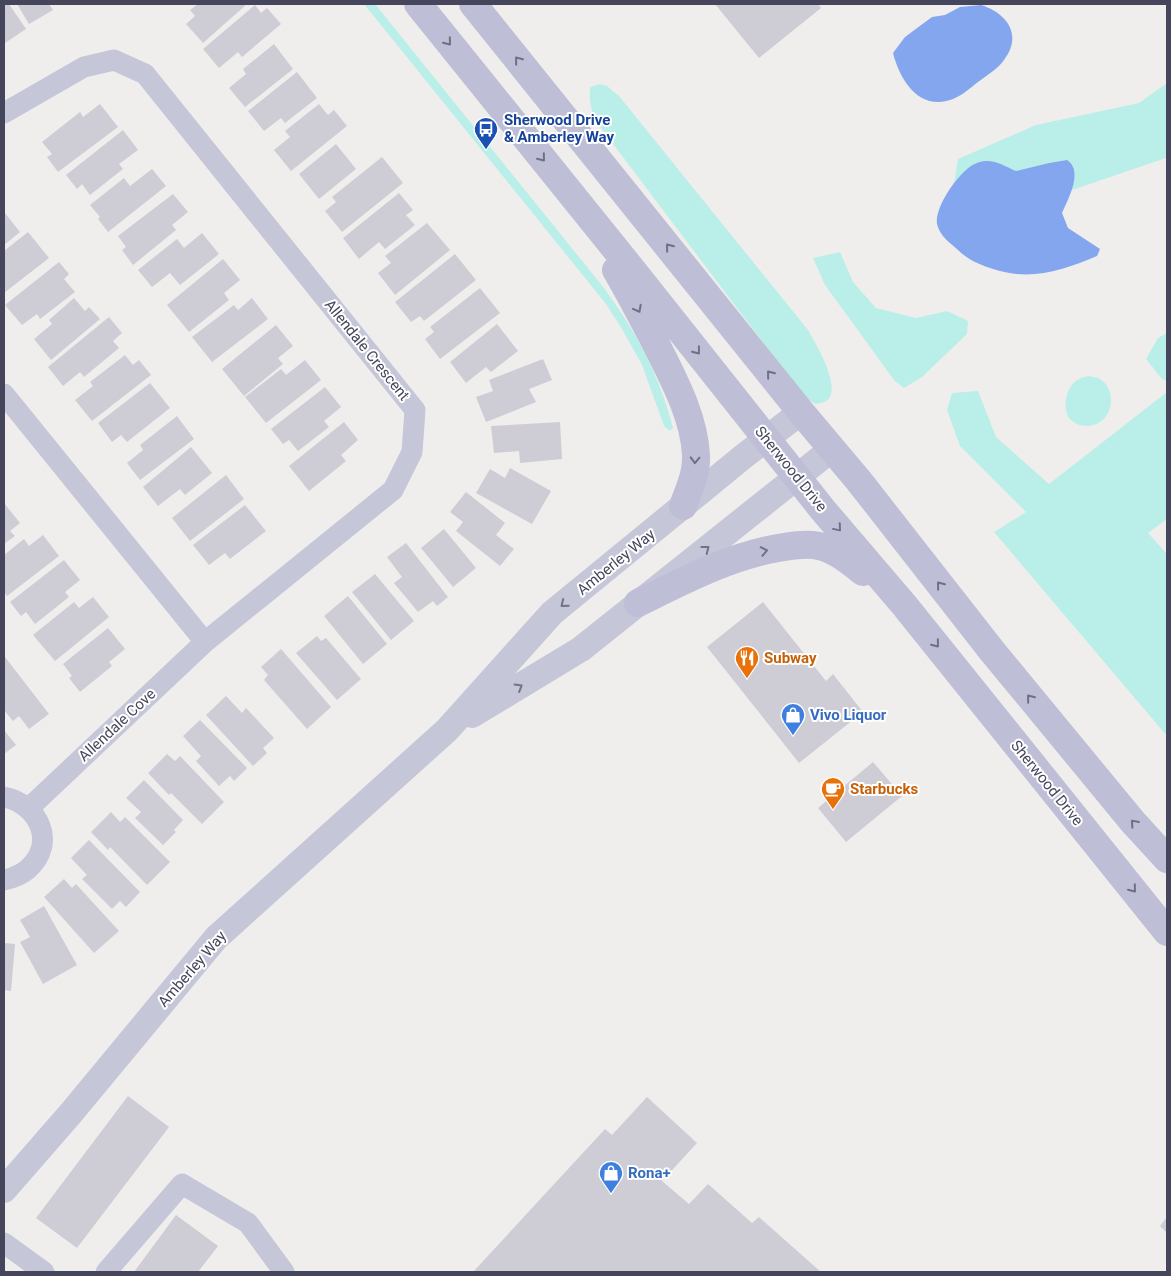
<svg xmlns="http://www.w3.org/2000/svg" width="1171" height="1276" viewBox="0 0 1171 1276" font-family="Roboto,sans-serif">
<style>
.green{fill:#b9efe8}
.water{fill:#84a6ee}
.building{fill:#ceccd5}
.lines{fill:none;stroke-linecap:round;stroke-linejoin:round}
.minor{stroke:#c5c7d8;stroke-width:21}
.tertiary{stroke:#c5c7d8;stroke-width:26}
.secondary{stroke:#bebfd7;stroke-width:28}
.oneway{stroke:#6f7086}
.oneway2{stroke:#727387}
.labels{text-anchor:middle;stroke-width:4;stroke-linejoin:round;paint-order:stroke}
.transit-label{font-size:15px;font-weight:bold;fill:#164399;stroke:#fff;text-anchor:start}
.street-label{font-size:15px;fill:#45465b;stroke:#fff}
.food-label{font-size:15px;font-weight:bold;fill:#c56008;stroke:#fff;text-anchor:start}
.shop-label{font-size:15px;font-weight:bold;fill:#366cbe;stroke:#fff;text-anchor:start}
</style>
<rect width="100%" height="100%" fill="#f0eeec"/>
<path class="green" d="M364,4H375L604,288C637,333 659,374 673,428L670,431L664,426L642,365L622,329L606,304Z
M1167,83V156L1166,158L1072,190L1075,172L1067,160L1049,163L1016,171L1009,168L976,163L954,184L958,159L1036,125L1139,103Z
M600,84L607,86L619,96L808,330C816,344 838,381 830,397C827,402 822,403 816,404L805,398L598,124C591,113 589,100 590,87Z
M840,252L853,282L876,308L916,318L947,311L968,321L967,334L922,377L904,388L894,380L825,285L813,258Z
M1167,333V381L1162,379L1146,359L1158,338Z
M1088,376C1092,377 1097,377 1100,379C1119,391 1113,426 1086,426C1081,426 1073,423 1069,418C1062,407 1066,387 1077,380C1080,378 1085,377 1088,376Z
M978,391L996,437L1049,484L1167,392V519L1148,533L1167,554V736L994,532L1026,512L960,446L947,410L952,393Z"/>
<path class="water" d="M981,5C1007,13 1023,35 1004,60C998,69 987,75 978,82C970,88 963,95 953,99C920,112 900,81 893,53L905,37L932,17L945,15L960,7Z
M1067,160C1084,171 1068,199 1062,213L1068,228L1100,249L1097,256C1061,271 1029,282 990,268C978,264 967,259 958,250C949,242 940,236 937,224C934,207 961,168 977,163C992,157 1004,166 1016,171L1049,163Z"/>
<path class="building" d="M4,4H9L26,29L5,43Z
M17,4H49L53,10L29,24Z
M198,4H247L203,43L186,24L195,16L190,10Z
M715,4H818L821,8L759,58Z
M255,5L261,13L267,8L281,24L242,57L238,52L219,68L203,49Z
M274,44L293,69L245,107L229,88L246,74L243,69Z
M297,72L317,98L285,123L281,118L264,131L248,111Z
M100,104L118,127L58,172L47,157L52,154L42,142L80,112L83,117Z
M319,104L328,115L334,110L347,126L291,171L274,150L290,137L285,131Z
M123,130L138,150L119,164L123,169L90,195L82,184L77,189L66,175Z
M336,144L356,169L319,199L299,174Z
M382,157L403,183L342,232L325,211L336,202L332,197Z
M152,169L166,186L108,232L98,219L100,217L90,205L124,178L130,186Z
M399,193L413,210L406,215L415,225L385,249L379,242L359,259L343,238Z
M173,194L188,212L172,225L176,230L133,265L122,250L126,247L118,236Z
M4,212L20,232L4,245Z
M427,223L450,250L395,295L378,273L391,263L385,256Z
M28,232L49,258L4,293V251Z
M202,233L219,254L180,285L170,273L152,287L138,270L177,239L184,248Z
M455,254L476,280L424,321L420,316L411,322L395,302Z
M223,259L240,280L224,293L229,300L189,332L167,305Z
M59,262L69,274L64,279L75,292L40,319L37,314L22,325L5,305Z
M480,288L500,313L440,359L425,339L434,332L430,327Z
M74,298L85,311L89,307L100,319L51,360L34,339L52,324L49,320Z
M252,298L268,319L212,362L192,337L234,305L238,310Z
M109,317L122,333L113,341L119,348L84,377L80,372L63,386L48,367Z
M497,324L518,351L491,372L486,367L466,383L450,362Z
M276,325L293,346L278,358L283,364L244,396L222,369Z
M125,355L133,365L139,360L151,375L92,421L75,400L93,386L90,382Z
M543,359L552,380L529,389L536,402L486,422L476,397L493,391L489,380Z
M305,360L321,380L266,423L245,397L281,369L286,375Z
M150,383L170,408L127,442L121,435L112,442L98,423Z
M325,387L341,407L324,421L329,427L298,451L289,440L283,444L271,429Z
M177,416L194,439L140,480L127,463L143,450L140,445Z
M344,422L358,440L341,455L346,461L309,491L289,466Z
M560,422L562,459L520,463L519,451L494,453L491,426Z
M191,447L212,473L185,495L180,489L158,506L143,487Z
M510,468L551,491L532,524L476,493L490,469L505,478Z
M226,475L244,499L190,541L172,518Z
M466,492L505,523L496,535L514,549L500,566L456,531L463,522L450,512Z
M4,503L20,523L10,531L15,536L4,544Z
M245,505L266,531L230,559L225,553L209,565L193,545Z
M444,529L476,568L453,587L421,548Z
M43,535L59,556L7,596L4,592V555L24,539L29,546Z
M406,543L448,597L437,606L433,601L418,612L394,583L402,577L387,557Z
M64,560L80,580L65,592L69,597L35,624L26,612L21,616L10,602Z
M375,574L414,621L391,640L352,592Z
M348,596L387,644L363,664L324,616Z
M93,597L109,617L55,661L33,635L74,602L79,608Z
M763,602L826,681L833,674L863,712L799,763L707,647Z
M108,628L125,649L109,662L112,666L80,692L69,678L72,676L63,664Z
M317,636L321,641L326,638L361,679L337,700L296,653Z
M281,649L331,707L307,729L264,680L268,675L261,667Z
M5,657L49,714L29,729L19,716L13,721L4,710Z
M226,696L242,713L246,708L274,738L263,748L267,753L253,766L206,715Z
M200,720L247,768L234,781L230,776L219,786L196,761L201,756L183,736Z
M4,730L16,745L4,754Z
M167,754L175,761L180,756L224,802L202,824L171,793L169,795L148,773Z
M873,762L902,796L846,842L818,808Z
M144,780L183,820L174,830L176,832L163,845L135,818L141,812L126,798Z
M111,812L120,822L125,817L170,862L147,885L110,847L108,850L91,832Z
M89,840L140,892L126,907L120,901L112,909L82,879L87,875L71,858Z
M64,879L72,888L76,884L119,931L94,953L44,897Z
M44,906L77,965L43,984L20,942L30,937L20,920Z
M4,943L15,944L11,991L4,990Z
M128,1096L169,1127L77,1248L36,1218Z
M647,1097L697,1143L662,1181L689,1204L708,1184L752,1223L759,1217L821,1272H473L605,1129L612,1135Z
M176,1215L218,1246L198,1272H134Z
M1167,1217V1233L1160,1226Z"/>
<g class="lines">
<path class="minor" d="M4,113L84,67L114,60L145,74L415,410L412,452L393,490L205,642L29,808
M4,394L205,642
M4,797C39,804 57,843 28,869C21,875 13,878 4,880
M4,1243L44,1272
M106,1272L182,1184L248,1223L284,1272"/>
<path class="tertiary" d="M472,715L581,649L832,449
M4,1190L71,1113L216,938L447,730L552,613L744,456L801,412"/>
<path class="secondary" d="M418,4L634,272L823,510L905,606L1167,932
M473,4L801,412L859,481L992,651L1133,822L1167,859
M616,270C630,294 643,319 656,344C673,378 694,416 696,455C697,473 689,490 683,506
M638,603C683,581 728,557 778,548C789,546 801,544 813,545C832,547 848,560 863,572"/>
</g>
<defs><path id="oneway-chevron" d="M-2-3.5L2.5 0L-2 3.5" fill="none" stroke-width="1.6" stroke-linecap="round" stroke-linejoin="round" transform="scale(1.25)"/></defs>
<g class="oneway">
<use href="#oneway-chevron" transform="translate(448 42) rotate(51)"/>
<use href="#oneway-chevron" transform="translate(518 60) rotate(-129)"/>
<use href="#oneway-chevron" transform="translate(542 158) rotate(51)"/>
<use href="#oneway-chevron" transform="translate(669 247) rotate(-129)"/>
<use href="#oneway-chevron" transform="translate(638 309) rotate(62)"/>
<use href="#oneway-chevron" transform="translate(697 351) rotate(52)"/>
<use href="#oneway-chevron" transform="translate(770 374) rotate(-129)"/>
<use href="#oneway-chevron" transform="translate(695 460) rotate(92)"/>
<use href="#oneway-chevron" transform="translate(838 528) rotate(50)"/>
<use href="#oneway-chevron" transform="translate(764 551) rotate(-11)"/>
<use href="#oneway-chevron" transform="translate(940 585) rotate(-128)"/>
<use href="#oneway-chevron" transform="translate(936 644) rotate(51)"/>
<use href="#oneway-chevron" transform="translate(1030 698) rotate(-129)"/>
<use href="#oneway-chevron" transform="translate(1134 823) rotate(-131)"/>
<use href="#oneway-chevron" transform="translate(1133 889) rotate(51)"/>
</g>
<g class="oneway2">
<use href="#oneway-chevron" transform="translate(706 549) rotate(-38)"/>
<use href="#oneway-chevron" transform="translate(564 604) rotate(141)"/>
<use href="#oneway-chevron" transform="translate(519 687) rotate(-31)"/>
</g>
<defs>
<g id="bus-pin" transform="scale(1.25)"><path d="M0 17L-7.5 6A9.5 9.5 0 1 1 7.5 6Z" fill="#1a4fb4" stroke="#fff"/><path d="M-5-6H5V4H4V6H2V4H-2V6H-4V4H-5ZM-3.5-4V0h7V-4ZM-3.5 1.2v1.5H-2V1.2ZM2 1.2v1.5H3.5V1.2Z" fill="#fff"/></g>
<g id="restaurant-pin" transform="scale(1.25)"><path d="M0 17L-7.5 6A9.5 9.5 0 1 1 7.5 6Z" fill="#e8710a" stroke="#fff"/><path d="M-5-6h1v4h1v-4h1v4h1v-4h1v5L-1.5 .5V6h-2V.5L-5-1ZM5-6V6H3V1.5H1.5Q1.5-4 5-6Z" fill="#fff"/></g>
<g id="shop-pin" transform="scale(1.25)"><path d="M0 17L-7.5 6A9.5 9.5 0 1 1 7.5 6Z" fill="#3f7fe0" stroke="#fff"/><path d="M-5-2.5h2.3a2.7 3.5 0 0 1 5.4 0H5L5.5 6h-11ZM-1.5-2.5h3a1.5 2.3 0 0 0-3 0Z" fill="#fff"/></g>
<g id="cafe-pin" transform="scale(1.25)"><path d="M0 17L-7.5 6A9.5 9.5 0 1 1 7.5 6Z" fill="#e8710a" stroke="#fff"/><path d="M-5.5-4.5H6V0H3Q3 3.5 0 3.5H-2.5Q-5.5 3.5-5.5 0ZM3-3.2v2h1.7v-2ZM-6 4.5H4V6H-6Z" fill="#fff"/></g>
</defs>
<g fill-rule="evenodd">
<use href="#bus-pin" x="486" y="129"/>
<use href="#restaurant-pin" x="747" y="658"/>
<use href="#shop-pin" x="793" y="715"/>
<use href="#cafe-pin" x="833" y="789"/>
<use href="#shop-pin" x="611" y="1173"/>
</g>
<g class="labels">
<g class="transit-label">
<text x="504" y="125">Sherwood Drive<tspan x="504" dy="17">&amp; Amberley Way</tspan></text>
</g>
<g class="street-label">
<text transform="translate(367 350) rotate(51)" y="5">Allendale Crescent</text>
<text transform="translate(791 469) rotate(51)" y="5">Sherwood Drive</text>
<text transform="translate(616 562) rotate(-39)" y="5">Amberley Way</text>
<text transform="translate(117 725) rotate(-43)" y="5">Allendale Cove</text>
<text transform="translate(1047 783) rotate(51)" y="5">Sherwood Drive</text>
<text transform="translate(192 969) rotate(-49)" y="5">Amberley Way</text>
</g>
<g class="food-label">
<text x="764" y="663">Subway</text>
<text x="850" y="794">Starbucks</text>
</g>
<g class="shop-label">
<text x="810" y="720">Vivo Liquor</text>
<text x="628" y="1178">Rona+</text>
</g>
</g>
<rect width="1171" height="1276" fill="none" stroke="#45465b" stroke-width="10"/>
</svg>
